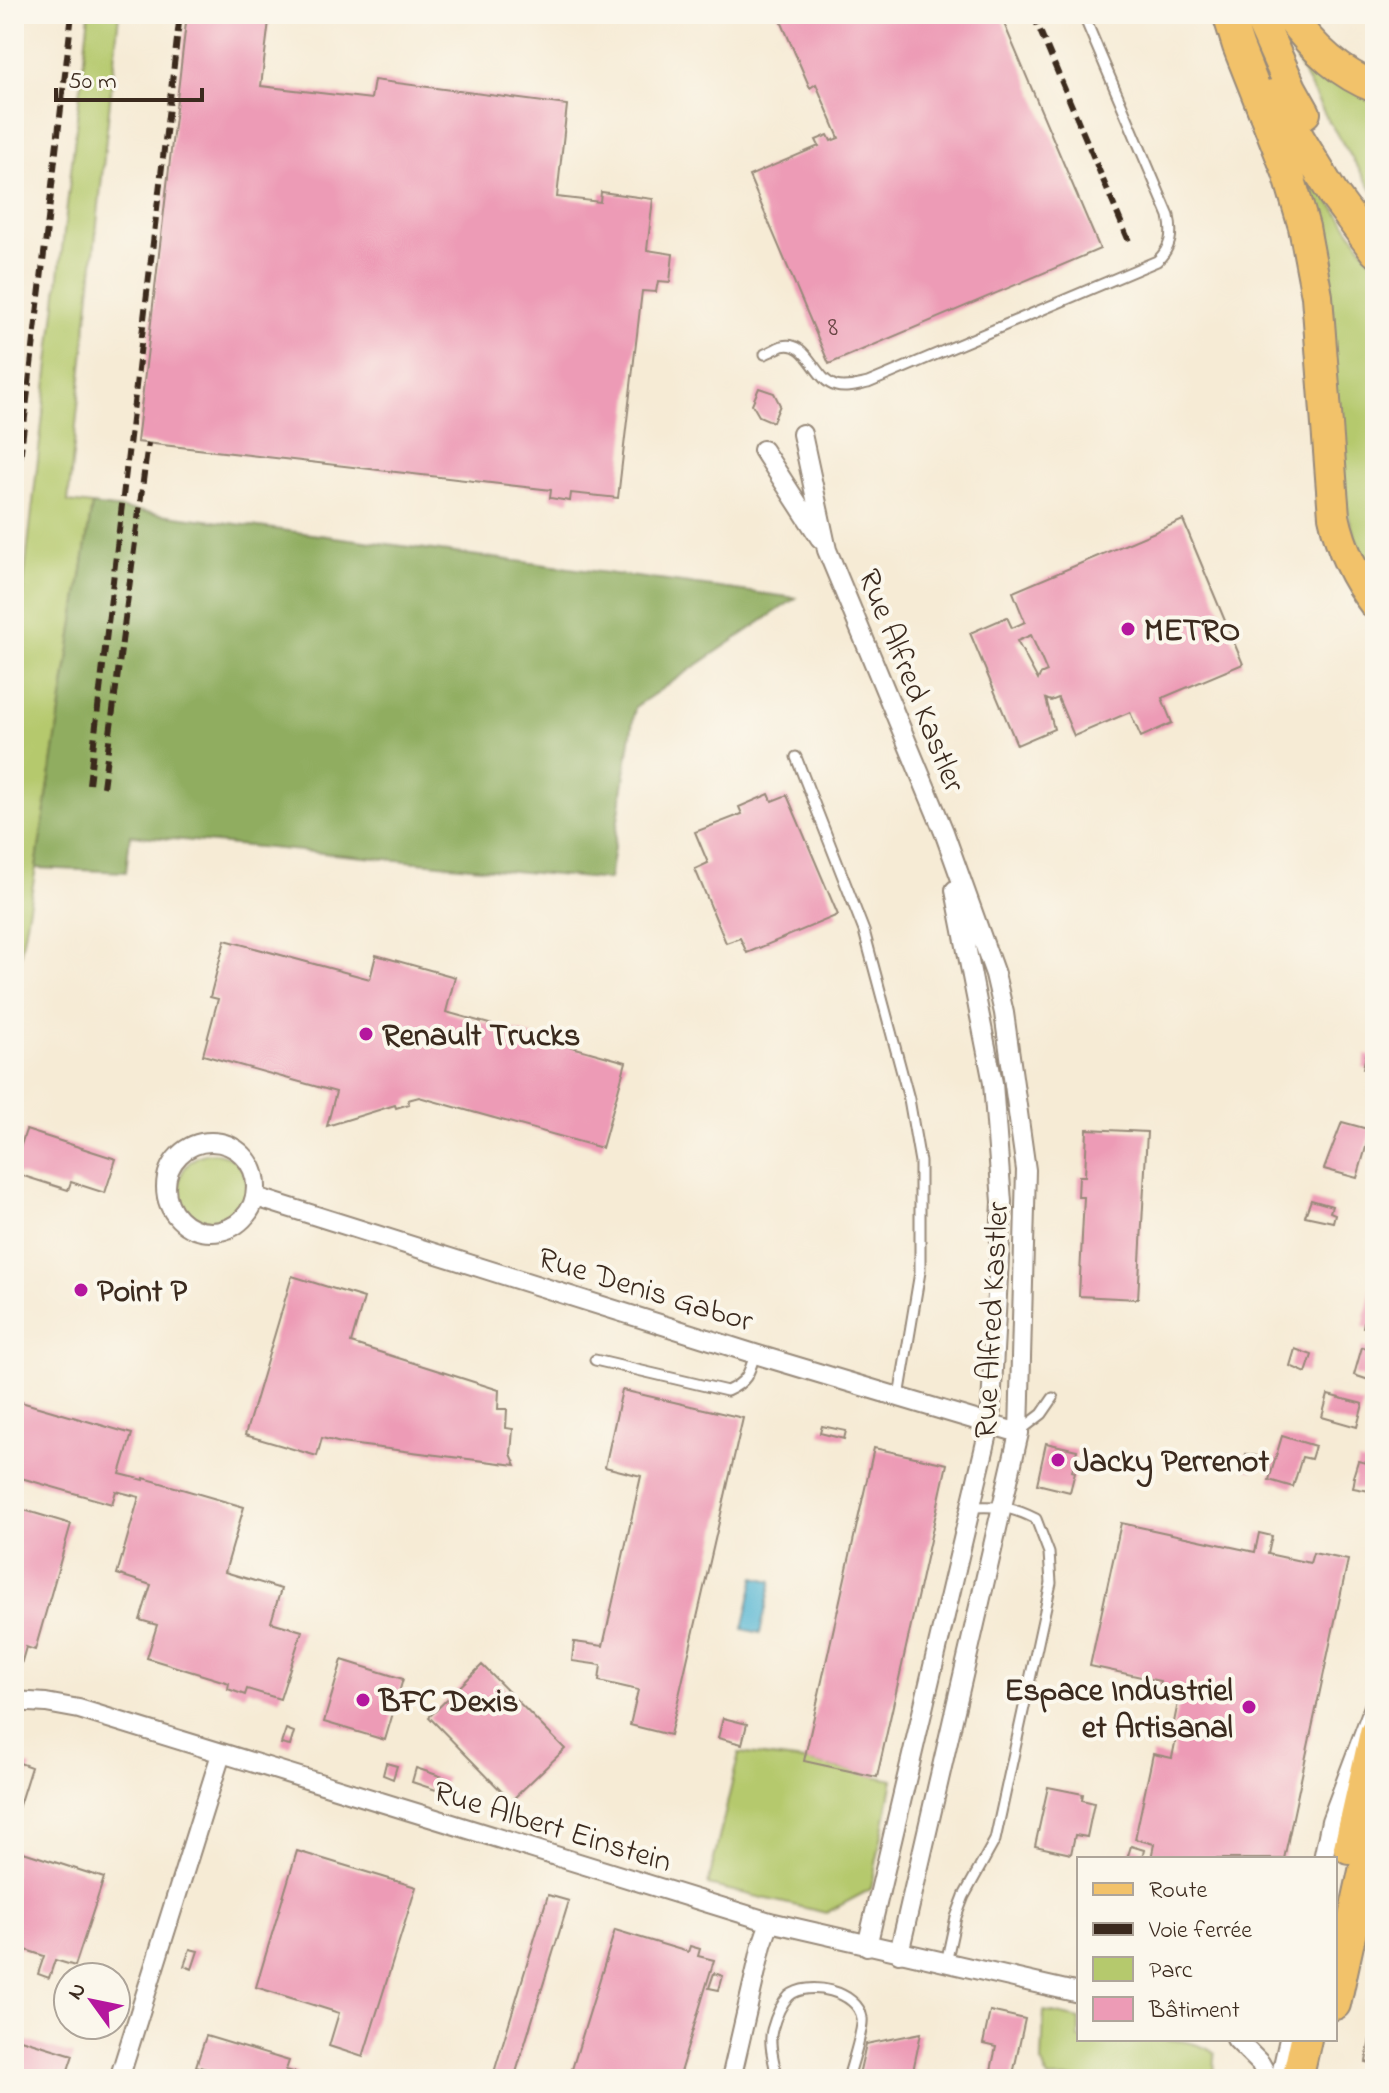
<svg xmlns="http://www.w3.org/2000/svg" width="1389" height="2093" viewBox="0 0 1389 2093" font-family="'Indie Flower',sans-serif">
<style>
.green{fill:#b5c96d;stroke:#787a46;stroke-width:2}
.forest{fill:#90ad60;stroke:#666c3f;stroke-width:2}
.water{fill:#55b6d3;stroke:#487078;stroke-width:2}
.building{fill:#ed9bb6;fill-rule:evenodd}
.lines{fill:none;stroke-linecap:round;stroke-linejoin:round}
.service-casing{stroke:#988a7a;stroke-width:13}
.minor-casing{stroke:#988a7a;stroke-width:22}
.primary-casing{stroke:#988a7a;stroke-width:34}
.service{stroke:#fff;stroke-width:9}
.minor{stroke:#fff;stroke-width:18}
.primary{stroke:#f2c26a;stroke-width:30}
.rail{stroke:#3b2a1e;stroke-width:6;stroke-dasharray:12 6;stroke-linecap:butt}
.poi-dot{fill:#b5179e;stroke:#fbf7ec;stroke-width:3}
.labels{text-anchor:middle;stroke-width:8;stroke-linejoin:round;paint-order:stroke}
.number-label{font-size:28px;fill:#684644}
.poi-label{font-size:32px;font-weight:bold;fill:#3b2a1e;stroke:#fbf7ec;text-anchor:start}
.street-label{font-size:32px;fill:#3b2a1e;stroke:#fbf7ec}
</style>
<rect width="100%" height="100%" fill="#fbf7ec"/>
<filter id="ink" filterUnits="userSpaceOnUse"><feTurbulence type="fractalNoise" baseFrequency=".0125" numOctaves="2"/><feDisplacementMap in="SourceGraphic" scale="16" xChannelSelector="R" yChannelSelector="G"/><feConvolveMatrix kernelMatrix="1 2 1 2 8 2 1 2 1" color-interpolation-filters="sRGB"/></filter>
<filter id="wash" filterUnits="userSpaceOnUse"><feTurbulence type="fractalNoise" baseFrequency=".006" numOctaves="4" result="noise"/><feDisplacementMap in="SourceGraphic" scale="32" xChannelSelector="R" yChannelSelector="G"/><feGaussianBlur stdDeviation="1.8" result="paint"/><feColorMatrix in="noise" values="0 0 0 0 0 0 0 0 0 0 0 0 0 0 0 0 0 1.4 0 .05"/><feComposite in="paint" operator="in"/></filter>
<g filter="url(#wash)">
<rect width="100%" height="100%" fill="#f6ebd5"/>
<path class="green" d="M89,14H119L68,502L92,505L36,868L14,989V668Z
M1292,42L1375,101V194L1328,120L1288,45Z
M1307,168L1375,266V578C1362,556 1353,535 1347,511L1299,170Z
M179 1187a34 34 0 1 1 68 0a34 34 0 1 1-68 0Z
M739,1753L804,1761L893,1780L871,1889L826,1913L708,1885Z
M1044,2011L1079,2019V2039C1113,2039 1190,2032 1215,2054L1214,2079H1048L1042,2063Z"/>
<path class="forest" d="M92,505L796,598L635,707L609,880L130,835L126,872L36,868Z"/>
<path class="water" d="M755,1577L772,1581L760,1633L743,1629Z"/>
<g id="blocks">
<path class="building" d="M187,14H221L220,16L269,21L261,86L371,99L374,80L567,105L557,197L600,202L601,192L653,199L647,250L673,254L670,282L658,281L656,292L642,291L618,498L571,493L570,501L550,498L551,490L137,442Z
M778,14H1000L1100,249L829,364L749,176L819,146L816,140L828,135L831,141L839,138L816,84L810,88Z
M759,388L774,393L780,405L773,422L759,416L752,404Z
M1183,520L1243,664L1162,698L1172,723L1141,737L1130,712L1074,736L1058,698L1051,701L1046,699L1054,729L1017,745L970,633L1007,617L1012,628L1025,622L1013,592ZM1031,635L1047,672L1040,675L1038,680L1017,641Z
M769,794L772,801L787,795L838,915L747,953L740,938L726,943L695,869L708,863L695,832L742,814L739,807Z
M225,940L370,979L376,955L455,977L446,1012L626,1062L602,1148L419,1097L408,1100L409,1104L396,1108L395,1105L327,1126L336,1092L203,1055L218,999L210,997Z
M1366,1055L1375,1058V1071L1363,1068Z
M1342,1122L1371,1130L1357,1178L1324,1169Z
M1087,1129L1147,1132L1138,1299L1079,1296L1084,1197H1078L1079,1176H1085Z
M26,1130L116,1159L105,1193L71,1182L68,1190L14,1173V1166Z
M1311,1200L1332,1206L1330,1212L1335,1214L1333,1222L1305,1216Z
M292,1276L364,1298L351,1343L499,1390L498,1409H507L506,1428L513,1429L511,1454L516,1465L341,1443L322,1438L317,1456L245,1435Z
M1371,1289H1375V1329L1363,1327Z
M1362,1347L1375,1351V1382L1354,1375Z
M1295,1349L1312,1355L1306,1373L1290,1366Z
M622,1390L743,1418L670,1735L630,1725L638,1690L599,1681L601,1665L572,1661L574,1642L603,1646L641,1476L605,1467Z
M1328,1395L1363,1404L1357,1427L1322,1417Z
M14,1400L132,1434L120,1474L144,1480V1478L244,1507L225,1572L281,1589L271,1622L302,1631L280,1699L247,1689L245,1695L228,1689L229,1683L147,1658L157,1625L140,1620L151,1585L117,1574L139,1497L116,1491L112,1504L14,1476Z
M822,1426L846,1431L844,1439L820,1433Z
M1282,1436L1315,1446L1311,1459L1302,1457L1293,1487L1269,1480Z
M1046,1443L1077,1450L1072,1471L1075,1472L1070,1492L1037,1484Z
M874,1448L947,1464L877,1777L804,1761Z
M1246,1454L1257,1456L1254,1471L1243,1469Z
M1358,1461L1375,1465V1492L1353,1488L1355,1477H1353Z
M14,1507L71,1524L35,1650L26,1647L20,1668L14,1666Z
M1121,1523L1255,1552L1259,1533L1272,1536L1268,1554L1310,1563L1313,1553L1348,1560L1284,1859H1151L1154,1844L1135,1839L1153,1754L1172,1758L1178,1728L1173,1727L1180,1693L1159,1688L1160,1681L1090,1666Z
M342,1660L403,1679L385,1740L324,1722Z
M482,1665L565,1749L511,1801L429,1717Z
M723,1718L747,1724L742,1744L718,1738Z
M286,1729L294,1732L290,1746L281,1744Z
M14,1761L31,1767L15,1818H14Z
M386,1763L397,1766L393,1779L383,1775Z
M416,1768L446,1778L442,1792L412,1782Z
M1048,1787L1083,1794L1082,1800L1094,1803L1087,1837L1075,1835L1071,1854L1035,1846Z
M1131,1846L1144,1850L1142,1859H1127Z
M14,1849L104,1878L75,1966L55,1960L49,1978L38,1974L44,1956L14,1946Z
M297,1851L416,1887L363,2057L329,2046L339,2013L256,1987Z
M548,1895L569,1901L514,2079H492Z
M615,1930L688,1952L690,1946L700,1949L698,1956L714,1960L678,2079H569Z
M190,1949L198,1951L192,1969L184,1966Z
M714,1973L723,1976L719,1990L709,1988Z
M990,2011L1025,2019L1012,2079L990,2075L996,2047L983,2044Z
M1372,2026L1375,2027V2064L1366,2062Z
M921,2033L913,2071L943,2079H858L866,2044Z
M206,2036L289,2061L286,2070L297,2073L295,2079H241L196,2066Z
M14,2037L73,2055L65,2079H14Z"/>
</g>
</g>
<g filter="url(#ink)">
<use href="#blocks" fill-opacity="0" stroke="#988a7a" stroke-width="2"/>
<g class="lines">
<g class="service-casing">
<path id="service" d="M765,354C770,352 777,348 782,346C808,339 814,380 836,386C846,389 858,385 868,383L1157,261C1171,248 1173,235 1169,216L1083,14
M796,757L864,931L909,1099L920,1162V1272L899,1397
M595,1360L727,1391C747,1382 749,1374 755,1354
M1021,1430L1042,1414L1053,1398
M946,1963L956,1917L964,1896L995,1840L1051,1583L1049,1553L1036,1519C1011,1506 998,1506 970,1507
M777,2079C775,2064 768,2044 772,2030C775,2019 781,2004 789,1996C808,1980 858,1991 862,2018C864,2029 851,2066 848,2079"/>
</g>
<g class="minor-casing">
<path id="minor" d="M802,434L827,550L944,832L995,974L1004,1013L1026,1170L1019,1433L899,1953
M763,450L820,538
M166 1187a45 45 0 1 1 90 0a45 45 0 1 1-90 0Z
M256,1197L755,1354L1019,1433
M14,1701L46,1703L79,1709L770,1922L1079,1993
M1323,1859L1331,1821L1375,1704
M867,1946L990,1425L1002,1202L993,1083L955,890
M1236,2039L1260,2063L1269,2079
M119,2079L221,1754
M731,2079L762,1945L770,1922
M1280,2079L1289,2039"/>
</g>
<g class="primary-casing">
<path id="primary" d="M1228,14L1238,46L1288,173L1304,227L1317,296L1334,516C1341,549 1354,577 1375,604
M1258,14L1291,88L1305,113
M1288,14C1310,45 1338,73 1375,87
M1273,95L1333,194L1375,251
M1349,1848L1375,1733
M1335,2004L1375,1821
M1297,2079L1306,2039"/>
</g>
<use href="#service" class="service"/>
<use href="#minor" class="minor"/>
<use href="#primary" class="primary"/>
<path class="rail" d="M1033,14L1131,246
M14,511L72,14
M89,784L180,14
M103,787L148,443"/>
</g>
</g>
<g class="poi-dot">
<circle cx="1128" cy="629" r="8"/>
<circle cx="366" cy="1034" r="8"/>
<circle cx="81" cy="1290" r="8"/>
<circle cx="1058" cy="1460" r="8"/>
<circle cx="363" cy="1700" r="8"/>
<circle cx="1249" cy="1707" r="8"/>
</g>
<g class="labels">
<g class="number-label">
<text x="833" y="335">8</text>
</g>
<g class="poi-label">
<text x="1144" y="640">METRO</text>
<text x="382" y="1045">Renault Trucks</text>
<text x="97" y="1301">Point P</text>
<text x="1074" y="1471">Jacky Perrenot</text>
<text x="1233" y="1700" text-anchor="end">Espace Industriel<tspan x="1233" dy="37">et Artisanal</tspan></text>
<text x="379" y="1711">BFC Dexis</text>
</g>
<g class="street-label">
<text transform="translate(913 680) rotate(68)" y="11">Rue Alfred Kastler</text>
<text transform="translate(646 1288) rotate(17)" y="11">Rue Denis Gabor</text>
<text transform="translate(990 1320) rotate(-87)" y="11">Rue Alfred Kastler</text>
<text transform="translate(553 1825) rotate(17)" y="11">Rue Albert Einstein</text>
</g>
</g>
<rect width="1389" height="2093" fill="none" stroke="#fbf7ec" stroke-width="48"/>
<rect x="1077" y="1857" width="260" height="184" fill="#fbf7ec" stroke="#aea59a" stroke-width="2"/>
<rect x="1093" y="1883" width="40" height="12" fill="#f2c26a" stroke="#aea59a" stroke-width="2"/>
<text x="1149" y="1897" font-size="24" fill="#3b2a1e">Route</text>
<rect x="1093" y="1923" width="40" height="12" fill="#3b2a1e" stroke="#aea59a" stroke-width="2"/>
<text x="1149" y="1937" font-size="24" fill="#3b2a1e">Voie ferrée</text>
<rect x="1093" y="1957" width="40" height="24" fill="#b5c96d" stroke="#aea59a" stroke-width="2"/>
<text x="1149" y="1977" font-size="24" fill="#3b2a1e">Parc</text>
<rect x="1093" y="1997" width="40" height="24" fill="#ed9bb6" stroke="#aea59a" stroke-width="2"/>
<text x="1149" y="2017" font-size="24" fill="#3b2a1e">Bâtiment</text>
<g transform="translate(92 2001) rotate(303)"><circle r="38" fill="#fbf7ec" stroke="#aea59a" stroke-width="2"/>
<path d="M0-6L14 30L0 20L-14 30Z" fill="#b5179e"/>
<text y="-12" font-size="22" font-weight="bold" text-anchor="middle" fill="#3b2a1e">N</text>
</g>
<path d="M56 88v12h146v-12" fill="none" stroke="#3b2a1e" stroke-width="4"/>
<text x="68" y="88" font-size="24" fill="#3b2a1e" stroke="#fbf7ec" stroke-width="6" paint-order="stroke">50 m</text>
</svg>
